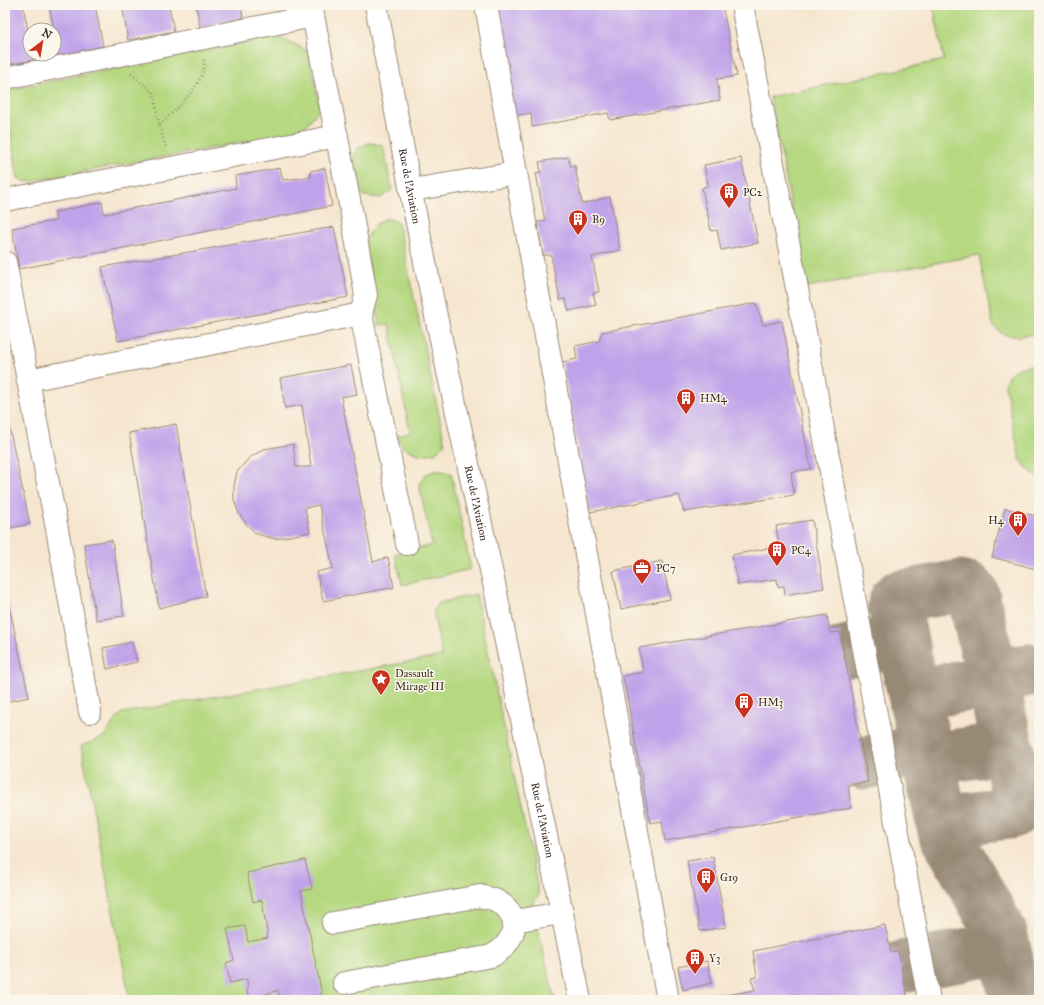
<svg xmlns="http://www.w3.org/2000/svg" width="1044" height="1005" viewBox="0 0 1044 1005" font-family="'IM FELL Great Primer',serif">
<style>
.green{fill:#b5d881;stroke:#788150}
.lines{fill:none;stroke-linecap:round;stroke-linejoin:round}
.taxiway{stroke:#988876;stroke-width:53}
.building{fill:#bfa2e9}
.minor-casing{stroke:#988876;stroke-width:24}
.path{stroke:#988876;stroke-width:2.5;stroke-dasharray:1 3;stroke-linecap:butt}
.minor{stroke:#fff;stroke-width:22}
.labels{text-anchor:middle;stroke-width:3;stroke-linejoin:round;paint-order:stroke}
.street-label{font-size:11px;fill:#3b2a1e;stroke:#fbf7ec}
.poi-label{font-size:11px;fill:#3b2a1e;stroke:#fbf7ec;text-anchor:start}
</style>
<rect width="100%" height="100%" fill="#fbf7ec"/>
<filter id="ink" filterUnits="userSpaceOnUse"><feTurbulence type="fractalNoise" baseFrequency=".025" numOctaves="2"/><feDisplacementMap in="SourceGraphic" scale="8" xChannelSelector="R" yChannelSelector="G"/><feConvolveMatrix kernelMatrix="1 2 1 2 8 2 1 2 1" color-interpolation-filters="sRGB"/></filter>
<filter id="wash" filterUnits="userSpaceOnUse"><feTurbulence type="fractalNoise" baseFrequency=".012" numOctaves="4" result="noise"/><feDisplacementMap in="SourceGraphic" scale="16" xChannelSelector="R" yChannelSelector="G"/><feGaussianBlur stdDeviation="0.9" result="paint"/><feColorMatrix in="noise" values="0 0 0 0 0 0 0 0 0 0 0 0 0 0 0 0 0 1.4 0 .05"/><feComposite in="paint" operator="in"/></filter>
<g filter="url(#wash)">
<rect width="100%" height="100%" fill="#f6e6cf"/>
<path class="green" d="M933,5H1039V333C1022,336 1004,341 993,325L979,255L807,287L770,97L944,60Z
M279,36L309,52L320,109L300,132L27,182L18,178L5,101V98L12,89Z
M369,143L383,145L392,190L381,198L364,196L355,187L350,163L357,149Z
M386,218L398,222L445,444L435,453L419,455L403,447L396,436L410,432L389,324L379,325L365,240L375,225Z
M1039,364V478L1028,469L1020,459L1005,386C1007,367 1024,367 1039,364Z
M437,470L451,473L471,569L402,585L395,554L432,545L419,484L426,474Z
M476,594L539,894L532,905L555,1000H130L81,746L104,737L114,722L122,713L442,656L433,611L439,603Z"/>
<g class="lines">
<path class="taxiway" d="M844,652L888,643H895L905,650
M916,704L918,698L924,693L986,682L998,675L1029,670
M864,763L912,751H919L928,758
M930,768V763L933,758L995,750L1003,746L1006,739
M944,831L945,823L950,820L1009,813C1016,811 1018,808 1019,801L995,691C996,683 998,679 1005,674C998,673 994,672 990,667L973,594L968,588L960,586L898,597L896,599L894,605L944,831L1001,933L1016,1000
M902,967L990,950C998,951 1002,952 1007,958"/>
</g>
<g id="blocks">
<path class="building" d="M5,5H23L30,41V54H33L34,60L5,65Z
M49,5H95L103,46L59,56Z
M122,5H169L174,31L128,40Z
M196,5H241L243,18L200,28Z
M494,5H722L737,76L717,79L720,100L610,120L608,113L532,127L531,113L514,116Z
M568,157L571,167L575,166L582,204L610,197L620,250L592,257L599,292L593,293L596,305L569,311L565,299L560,300L551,255H543L537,222L545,221L536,173L541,172L539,162Z
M741,158L758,243L721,250L717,230L711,231L702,188L708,185L704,165Z
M280,168L283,180L311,177L310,171L325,168L332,206L19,269L12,228L55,221V212L102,202L104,214L236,188L235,176Z
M334,227L348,297L118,341L102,267Z
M756,303L763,325L782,321L811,469L791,472L794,495L684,512L679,495L590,512L562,362L577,359L575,346L599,341L602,332Z
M351,365L357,394L341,397L373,562L388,557L394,587L323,601L317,572L333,568L319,505L305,508L310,532L275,539L257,534L247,525L239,514L234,500V486L237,472L249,458L264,449L293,444L296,467H311L302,405L285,408L280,378Z
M5,408L30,524L5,529Z
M176,424L206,596L159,608L129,433Z
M1005,508L1039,517V570L992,557Z
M812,520L824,588L785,595L784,586L778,587L777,579L738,585L732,555L779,546L776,526Z
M112,540L124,616L96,620L84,544Z
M662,561L670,599L621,609L613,571Z
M5,587L29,697L5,702Z
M827,615L830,633L840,632L868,782L848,785L851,808L665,841L662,821L650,823L623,676L643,672L639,648Z
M132,642L137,662L107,669L103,648Z
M713,857L726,927L700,931L687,861Z
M305,860L312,889L301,891L323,1000H279L278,990L248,1000L247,979L230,983L226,963L234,960L227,929L245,926L248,942L268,938L262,900L253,902L247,873Z
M885,925L891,952L898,951L908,1000H696L755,990L751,978L757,977L753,951Z
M707,961L712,983L683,990L678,967Z"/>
</g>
</g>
<g filter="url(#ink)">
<use href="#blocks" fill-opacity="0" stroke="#988876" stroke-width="1"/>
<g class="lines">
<g class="minor-casing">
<g id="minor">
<path d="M311,5L352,215L366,295L361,314L407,544"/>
<path id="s1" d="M376,5L413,203L434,307L493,579L580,1000"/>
<path d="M486,5L516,173L668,1000"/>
<path d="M742,5L790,251L929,1000"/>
<path d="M5,78L313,16"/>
<path d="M411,190L516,173"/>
<path d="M5,200L337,136"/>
<path d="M5,262L57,529L90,712"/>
<path d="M28,380L361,314"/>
<path d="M514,921L562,913"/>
<path d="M333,923L480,896C485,898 491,898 495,900C516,911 520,929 504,947C501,950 496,953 492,956L344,983"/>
</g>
</g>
<path class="path" d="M131,74L154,93L159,125L166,147
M160,125C176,108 208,83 204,58"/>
<use href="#minor" class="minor"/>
</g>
</g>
<defs>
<g id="building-pin" transform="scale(1)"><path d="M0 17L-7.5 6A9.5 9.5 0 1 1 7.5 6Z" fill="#c8321e" stroke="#fbf7ec"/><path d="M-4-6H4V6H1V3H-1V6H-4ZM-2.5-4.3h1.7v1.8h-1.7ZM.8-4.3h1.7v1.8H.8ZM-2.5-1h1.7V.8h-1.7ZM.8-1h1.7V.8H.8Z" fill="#fff"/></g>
<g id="office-pin" transform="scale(1)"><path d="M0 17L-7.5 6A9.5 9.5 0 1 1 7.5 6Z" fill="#c8321e" stroke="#fbf7ec"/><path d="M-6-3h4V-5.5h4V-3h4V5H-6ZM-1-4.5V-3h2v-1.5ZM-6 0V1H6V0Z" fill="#fff"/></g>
<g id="sight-pin" transform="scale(1)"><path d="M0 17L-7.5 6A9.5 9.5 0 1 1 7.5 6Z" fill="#c8321e" stroke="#fbf7ec"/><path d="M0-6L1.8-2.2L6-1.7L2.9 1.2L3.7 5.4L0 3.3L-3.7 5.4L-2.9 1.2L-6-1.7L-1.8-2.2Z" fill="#fff"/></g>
</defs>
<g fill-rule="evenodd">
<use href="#building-pin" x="729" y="192"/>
<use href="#building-pin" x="578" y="219"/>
<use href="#building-pin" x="686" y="398"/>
<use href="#building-pin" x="1018" y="520"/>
<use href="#building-pin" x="777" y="550"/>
<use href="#office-pin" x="642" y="568"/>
<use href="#sight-pin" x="381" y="679"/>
<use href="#building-pin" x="744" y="702"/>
<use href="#building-pin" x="706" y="877"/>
<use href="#building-pin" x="695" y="958"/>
</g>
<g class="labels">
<g class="street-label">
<text dy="4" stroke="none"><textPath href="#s1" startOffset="184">Rue de l'Aviation</textPath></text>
<text dy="4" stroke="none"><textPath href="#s1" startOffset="508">Rue de l'Aviation</textPath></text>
<text dy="4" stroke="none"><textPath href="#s1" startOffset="832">Rue de l'Aviation</textPath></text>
</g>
<g class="poi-label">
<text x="743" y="196">PC2</text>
<text x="592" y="223">B9</text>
<text x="700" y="402">HM4</text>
<text x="1004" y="524" text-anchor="end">H4</text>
<text x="791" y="554">PC4</text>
<text x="656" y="572">PC7</text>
<text x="395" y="677">Dassault<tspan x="395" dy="13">Mirage III</tspan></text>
<text x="758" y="706">HM3</text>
<text x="720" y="881">G19</text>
<text x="709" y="962">Y3</text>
</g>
</g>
<rect width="1044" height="1005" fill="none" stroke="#fbf7ec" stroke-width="20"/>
<g transform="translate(42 42) rotate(31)"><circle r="19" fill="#fbf7ec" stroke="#aea59a"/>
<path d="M0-3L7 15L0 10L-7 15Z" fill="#c8321e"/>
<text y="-6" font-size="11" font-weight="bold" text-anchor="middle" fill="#3b2a1e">N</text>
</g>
</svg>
